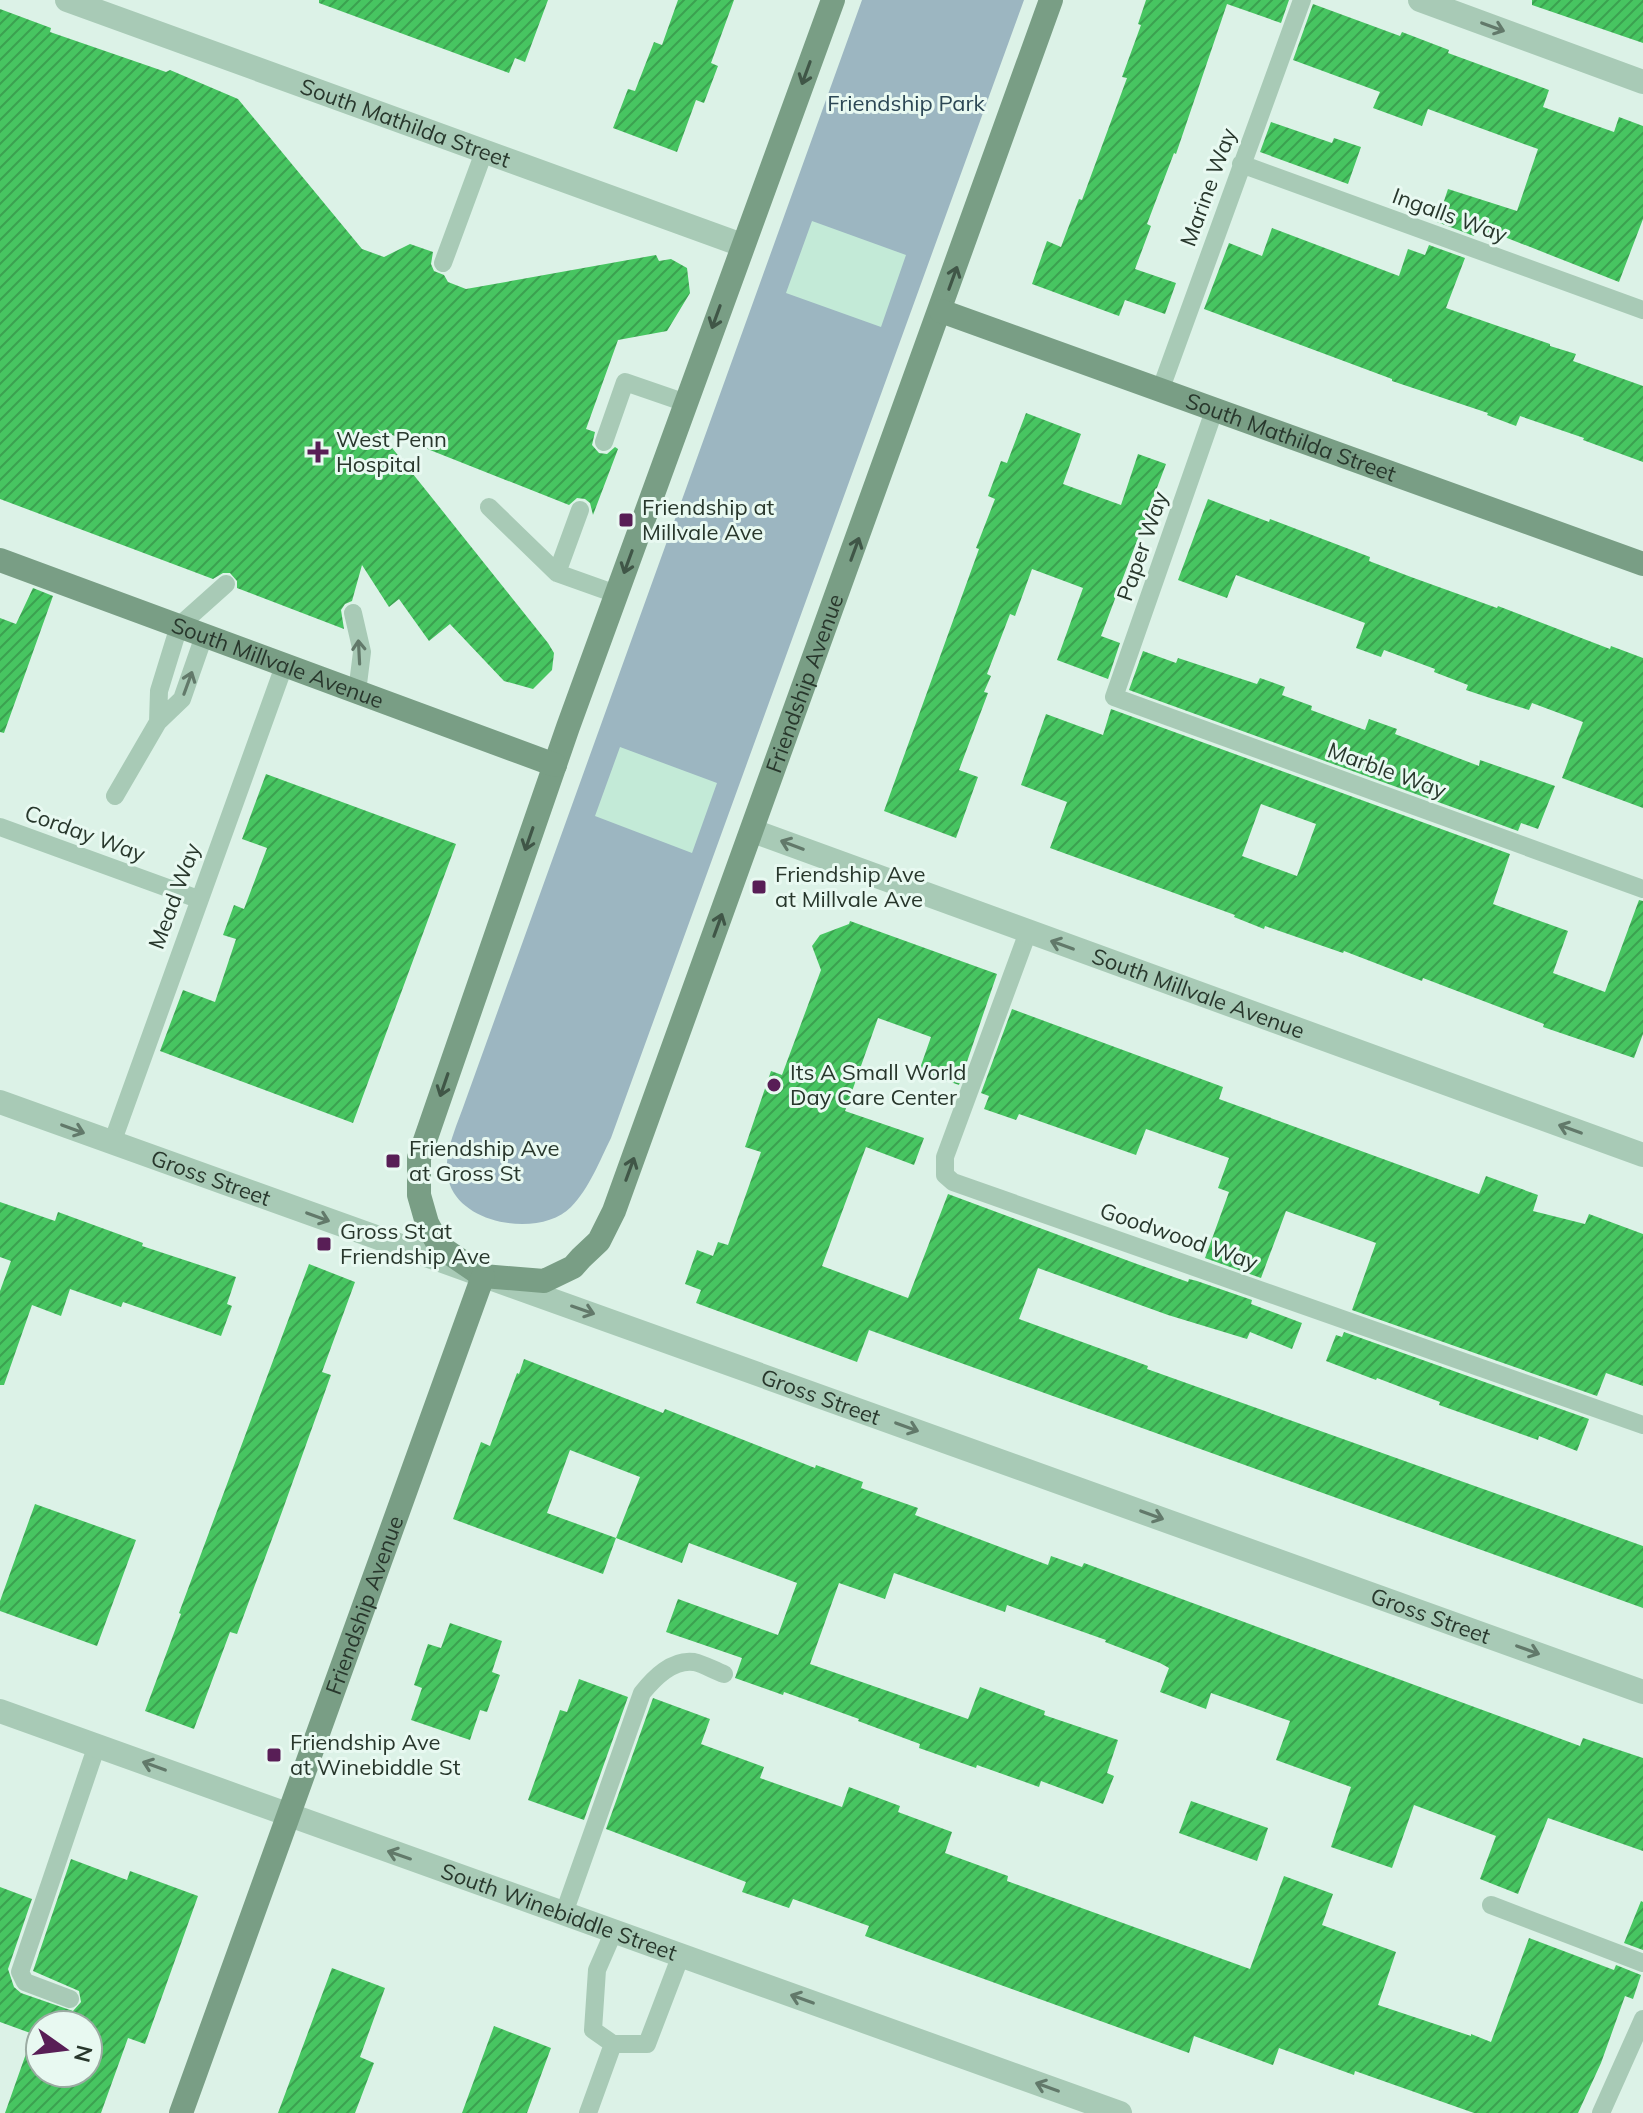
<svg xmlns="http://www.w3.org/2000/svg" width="1643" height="2113" viewBox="0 0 1643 2113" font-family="Mulish,sans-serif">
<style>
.green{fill:#9cb6c1}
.plaza{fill:#c3ead7}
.building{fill:url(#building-hatch);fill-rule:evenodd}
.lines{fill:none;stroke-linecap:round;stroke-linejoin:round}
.lane{stroke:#a8cab6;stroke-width:18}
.street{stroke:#a8cab6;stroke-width:24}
.secondary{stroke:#799e85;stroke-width:24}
.oneway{stroke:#62796a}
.oneway2{stroke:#405647}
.poi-dot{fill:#581e56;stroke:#e8f9f1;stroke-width:3}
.labels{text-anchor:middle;stroke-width:6;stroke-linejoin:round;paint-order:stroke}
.park-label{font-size:22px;fill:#2c4755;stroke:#e8f9f1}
.street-label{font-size:22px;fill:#28372c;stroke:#e8f9f1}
.poi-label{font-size:22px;fill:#28372c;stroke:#e8f9f1;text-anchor:start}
</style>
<defs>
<pattern id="building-hatch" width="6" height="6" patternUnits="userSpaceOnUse" patternTransform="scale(2)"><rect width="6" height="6" fill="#47c561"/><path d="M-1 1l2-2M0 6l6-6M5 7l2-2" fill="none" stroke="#3ba150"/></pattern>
</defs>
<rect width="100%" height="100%" fill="#dcf2e7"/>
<path class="green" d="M862,0H1024L611,1138C600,1160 589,1189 571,1207C542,1237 465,1226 450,1185C440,1159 457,1126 465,1102Z"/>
<path class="plaza" d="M812,221L906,255L881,327L786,293Z
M620,747L717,783L692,853L595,816Z"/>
<path class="building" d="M319,0H548L525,62L515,58L509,73L319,3Z
M678,0H734L711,63L718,66L704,103L696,100L677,152L613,128L628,89L635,91L654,42L662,45Z
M1146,0H1289L1281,23L1227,4L1176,154L1174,153L1147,224L1151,226L1135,269L1176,283L1165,314L1125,300L1119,316L1032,284L1047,241L1061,247L1079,199L1082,200L1127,78L1122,77L1141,25L1138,24Z
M1532,0H1643V43L1532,5Z
M1313,4L1400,36L1402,32L1449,50L1448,53L1549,90L1543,107L1614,132L1619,117L1643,126V219L1619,282L1497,234L1496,237L1476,230L1474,236L1437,222L1448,189L1517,211L1538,149L1428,109L1422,126L1373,108L1380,92L1293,60Z
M0,9L51,28L50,32L166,72L170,70L238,99L362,249L384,257L410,244L433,252L431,264L434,271L444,275L448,282L466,289L656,255L659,261L671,259L687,268L690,293L667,331L618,340L586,429L595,432L592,445L599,453L607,454L615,447L618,449L593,515L590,503L585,499L577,498L569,505L377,429L548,643L554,653L552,670L533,689L504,681L450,624L429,641L399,599L389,607L362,565L352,601L345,604L341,610L344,629L237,588V581L230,573H223L213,579L0,499Z
M1271,122L1332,143L1334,138L1361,147L1348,184L1260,152Z
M1272,228L1399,276L1408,249L1425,255L1429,245L1465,258L1446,308L1550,344V346L1576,354L1573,361L1643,386V462L1583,440L1584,438L1520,416L1516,426L1487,415L1488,413L1392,381V379L1204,309L1229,243L1262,256Z
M1026,413L1081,434L1063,484L1121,505L1138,454L1166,464L1101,636L1120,643L1108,679L1057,660L1083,588L1032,569L1015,616L1010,614L987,674L991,676L984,692L988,693L959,770L978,777L956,838L884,811L979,549L976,548L995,499L988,496L1001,461L1007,463Z
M1208,499L1269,522L1270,519L1370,557L1369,561L1411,577L1497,608L1498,606L1610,649L1611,646L1643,658V808L1562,778L1583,722L1532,703L1529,710L1493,699L1466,690L1468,685L1434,672L1435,669L1384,650L1381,657L1356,648L1365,623L1236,575L1227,598L1178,580Z
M33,588L53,596L4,733L0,732V618L16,624Z
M1143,651L1176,663L1178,658L1257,684L1260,678L1285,687L1282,695L1312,706L1311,710L1365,730L1369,719L1397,729L1395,734L1479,766L1480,760L1555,786L1538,829L1521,823L1518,831L1129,690Z
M1111,709L1510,854L1493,904L1568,931L1553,973L1605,992L1639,900L1643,901V1034L1634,1058L1543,1027L1544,1024L1423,978L1422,981L1344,951L1343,953L1265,926L1264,929L1234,917L1235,915L1050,848L1067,802L1021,785L1046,714L1103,735ZM1261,804L1316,824L1297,876L1242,856Z
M266,774L456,844L353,1123L160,1051L183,990L215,1002L236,939L223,935L234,905L244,909L267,848L242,839Z
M850,921L997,974L959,1085L919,1071L931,1037L878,1018L845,1111L924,1138L914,1165L866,1147L822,1266L908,1298L948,1194L1137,1264L1188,1282L1189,1279L1197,1281L1252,1300L1251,1304L1302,1323L1292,1349L1250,1332L1247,1339L1168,1315L1038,1268L1019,1319L1148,1366L1147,1369L1643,1546V1608L869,1330L857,1362L696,1303L701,1290L685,1284L697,1250L713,1256L718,1242L728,1245L761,1152L745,1147L771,1071L782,1075L821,970L812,946L820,935L849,924Z
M1012,1009L1223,1087L1219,1099L1479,1194L1486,1176L1538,1195L1533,1211L1585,1224L1589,1214L1643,1234V1386L1606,1373L1597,1396L1352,1310L1376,1243L1286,1211L1261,1278L1205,1258L1229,1192L1218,1188L1229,1158L1146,1129L1136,1155L1019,1114L1016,1120L984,1109L989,1096L981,1093Z
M0,1202L55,1221L58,1212L143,1243L142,1246L236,1277L227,1304L232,1306L221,1336L123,1302L121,1307L70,1289L61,1316L32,1305L4,1385H0V1291L11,1261L0,1257Z
M309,1264L355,1282L322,1372L331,1375L283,1509L237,1634L230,1632L194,1729L145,1711L181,1614L179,1613Z
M1344,1332L1589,1419L1577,1451L1539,1436L1538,1440L1439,1405L1440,1402L1377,1378L1376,1380L1326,1361L1336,1335L1342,1337Z
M524,1359L663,1413L665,1409L815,1468L816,1465L863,1482L861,1488L918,1508L915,1515L1048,1565L1051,1556L1082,1567L1084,1563L1580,1746L1583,1738L1643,1758V1851L1548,1818L1518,1894L1480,1879L1496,1836L1414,1805L1392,1868L1331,1847L1351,1787L1276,1760L1290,1721L1211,1693L1206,1709L1160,1692L1169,1668L1160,1663L1105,1642L1106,1640L1007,1605L1005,1612L894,1573L885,1599L839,1583L810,1664L968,1719L980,1687L1045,1711L1044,1715L1118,1740L1107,1773L1114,1776L1103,1804L1041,1781L1039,1787L977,1765L976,1768L919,1748L920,1744L858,1721L859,1719L784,1692L783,1695L735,1678L742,1658L666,1632L678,1599L778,1635L797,1583L689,1543L682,1563L616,1538L640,1477L570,1450L547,1513L616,1538L603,1574L453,1519L481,1442L490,1446L517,1373L519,1374Z
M35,1504L136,1540L97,1646L0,1611V1601Z
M450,1623L502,1641L492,1672L500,1675L487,1712L480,1710L470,1740L411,1720L422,1688L414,1685L428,1644L441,1648Z
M579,1679L628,1697L584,1820L528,1800L560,1710L567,1712Z
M653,1698L710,1719L701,1744L764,1767L760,1778L842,1807L849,1787L900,1806L898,1812L952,1832L945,1853L1008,1876L1007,1881L1250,1969L1284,1876L1333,1894L1322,1925L1396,1952L1378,2005L1471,2036V2034L1491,2042L1529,1938L1614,1970L1616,1965L1641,1975L1633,1999L1625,1996L1601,2063L1578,2113H1474L1355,2071L1354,2075L1279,2048L1273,2065L1194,2036L1189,2053L865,1936L869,1926L793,1899L789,1908L742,1892L746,1882L606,1829Z
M1191,1801L1268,1828L1257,1861L1179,1833Z
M71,1859L127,1880L130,1871L198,1896L145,2044L128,2038L101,2113H5L33,2034L0,2022V1887L32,1899L8,1969L14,1987L21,1993L73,2011L81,2002L79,1991L33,1971ZM40,2025H88V2073H40Z
M1641,1901L1643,1902V1950L1624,1943Z
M332,1968L385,1988L360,2057L374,2063L355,2113H278Z
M494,2026L551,2048L527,2113H462Z"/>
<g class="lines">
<path class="lane" d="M1241,164L1643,310
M443,263L484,152
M1160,391L1302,0
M1214,411L1114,697L1643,889
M604,442L625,382L686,403
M489,507L557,573
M580,510L557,573L616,594
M353,613L362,652L357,692
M158,722L159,691L179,626L226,584
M115,796L158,722L182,699L204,636
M0,827L198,899
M1028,932L945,1157V1175L953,1182L1643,1425
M112,1143L284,666
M1491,1905L1643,1963
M564,1913L642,1693C654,1678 672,1659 694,1662C704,1664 715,1671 724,1674
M614,1931L597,1970L593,2030L613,2044H647L681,1955
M70,1999L25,1982L20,1972L97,1745
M588,2113L613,2044
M1601,2113L1643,2019"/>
<g class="street">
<path id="s1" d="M67,0L742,245"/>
<path d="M1420,0L1643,82"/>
<path id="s2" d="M753,831L1643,1155"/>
<path id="s3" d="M0,1102L1643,1692"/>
<path id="s4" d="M0,1711L1120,2113"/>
</g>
<g class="secondary">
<path id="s5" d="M833,0L568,727L419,1158V1195L427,1223L439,1246L483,1276L544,1281L573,1267L581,1258L599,1241L614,1211L1051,0"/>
<path id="s6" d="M941,311L1643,564"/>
<path id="s7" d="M0,560L555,765"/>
<path id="s8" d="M181,2113L483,1276"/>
</g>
</g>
<defs><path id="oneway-shaft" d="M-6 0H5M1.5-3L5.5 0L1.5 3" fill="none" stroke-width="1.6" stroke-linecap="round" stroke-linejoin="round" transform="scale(2)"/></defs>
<g class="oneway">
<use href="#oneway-shaft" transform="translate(1493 27) rotate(20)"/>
<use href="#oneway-shaft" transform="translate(359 652) rotate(-93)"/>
<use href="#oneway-shaft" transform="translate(188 683) rotate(-70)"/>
<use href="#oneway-shaft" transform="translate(792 845) rotate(-159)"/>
<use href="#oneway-shaft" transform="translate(1062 945) rotate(-160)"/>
<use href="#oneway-shaft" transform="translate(73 1129) rotate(20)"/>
<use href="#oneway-shaft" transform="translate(1570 1129) rotate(-160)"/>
<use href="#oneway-shaft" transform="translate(318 1217) rotate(20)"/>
<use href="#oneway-shaft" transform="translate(583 1310) rotate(19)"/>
<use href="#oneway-shaft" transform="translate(907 1427) rotate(20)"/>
<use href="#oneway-shaft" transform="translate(1152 1515) rotate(20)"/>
<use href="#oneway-shaft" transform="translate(1528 1650) rotate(20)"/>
<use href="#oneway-shaft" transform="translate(154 1766) rotate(-160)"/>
<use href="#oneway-shaft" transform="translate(399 1855) rotate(-161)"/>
<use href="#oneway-shaft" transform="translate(802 1999) rotate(-160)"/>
<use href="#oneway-shaft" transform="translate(1047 2087) rotate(-160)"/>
</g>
<g class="oneway2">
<use href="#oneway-shaft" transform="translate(806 73) rotate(110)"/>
<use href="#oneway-shaft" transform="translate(953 278) rotate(-70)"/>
<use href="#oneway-shaft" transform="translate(716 317) rotate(110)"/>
<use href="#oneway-shaft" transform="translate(855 549) rotate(-70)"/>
<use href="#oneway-shaft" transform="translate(628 562) rotate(110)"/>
<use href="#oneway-shaft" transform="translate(529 839) rotate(109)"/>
<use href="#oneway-shaft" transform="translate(718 925) rotate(-70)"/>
<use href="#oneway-shaft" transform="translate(444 1085) rotate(109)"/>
<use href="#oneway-shaft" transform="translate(630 1169) rotate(-70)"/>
</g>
<g class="poi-dot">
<path d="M314 440h8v8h8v8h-8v8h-8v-8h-8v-8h8z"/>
<rect x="618" y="512" width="16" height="16" rx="4"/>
<rect x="751" y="879" width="16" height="16" rx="4"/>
<circle cx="774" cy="1085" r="8"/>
<rect x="385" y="1153" width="16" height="16" rx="4"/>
<rect x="316" y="1236" width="16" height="16" rx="4"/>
<rect x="266" y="1747" width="16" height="16" rx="4"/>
</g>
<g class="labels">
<g class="park-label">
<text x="906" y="111">Friendship Park</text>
</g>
<g class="street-label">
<text dy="8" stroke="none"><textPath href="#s1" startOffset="360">South Mathilda Street</textPath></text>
<text transform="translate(1208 187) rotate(-70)" y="8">Marine Way</text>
<text transform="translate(1450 215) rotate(20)" y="8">Ingalls Way</text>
<text dy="8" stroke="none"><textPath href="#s6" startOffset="372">South Mathilda Street</textPath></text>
<text transform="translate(1142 546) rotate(-71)" y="8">Paper Way</text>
<text dy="8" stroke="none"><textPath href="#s7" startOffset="296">South Millvale Avenue</textPath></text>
<text dy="8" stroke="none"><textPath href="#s5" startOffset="2100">Friendship Avenue</textPath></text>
<text transform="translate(1387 770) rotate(20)" y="8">Marble Way</text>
<text transform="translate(85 833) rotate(20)" y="8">Corday Way</text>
<text transform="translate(174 896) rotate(-70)" y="8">Mead Way</text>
<text dy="8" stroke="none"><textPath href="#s2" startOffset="474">South Millvale Avenue</textPath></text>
<text dy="8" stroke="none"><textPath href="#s3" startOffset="224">Gross Street</textPath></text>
<text transform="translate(1179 1236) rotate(19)" y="8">Goodwood Way</text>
<text dy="8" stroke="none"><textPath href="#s3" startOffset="872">Gross Street</textPath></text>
<text dy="8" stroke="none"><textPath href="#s8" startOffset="540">Friendship Avenue</textPath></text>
<text dy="8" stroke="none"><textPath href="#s3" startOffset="1520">Gross Street</textPath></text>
<text dy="8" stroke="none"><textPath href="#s4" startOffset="594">South Winebiddle Street</textPath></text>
</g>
<g class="poi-label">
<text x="336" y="447">West Penn<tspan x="336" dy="25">Hospital</tspan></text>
<text x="642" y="515">Friendship at<tspan x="642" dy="25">Millvale Ave</tspan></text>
<text x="775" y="882">Friendship Ave<tspan x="775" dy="25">at Millvale Ave</tspan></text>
<text x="790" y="1080">Its A Small World<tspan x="790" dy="25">Day Care Center</tspan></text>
<text x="409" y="1156">Friendship Ave<tspan x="409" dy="25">at Gross St</tspan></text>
<text x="340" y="1239">Gross St at<tspan x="340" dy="25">Friendship Ave</tspan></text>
<text x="290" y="1750">Friendship Ave<tspan x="290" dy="25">at Winebiddle St</tspan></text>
</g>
</g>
<g transform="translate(64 2049) rotate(104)"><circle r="38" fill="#e8f9f1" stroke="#9baba2" stroke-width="2"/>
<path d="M0-6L14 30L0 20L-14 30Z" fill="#581e56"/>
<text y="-12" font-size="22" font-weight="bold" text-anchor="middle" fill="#28372c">N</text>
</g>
</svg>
